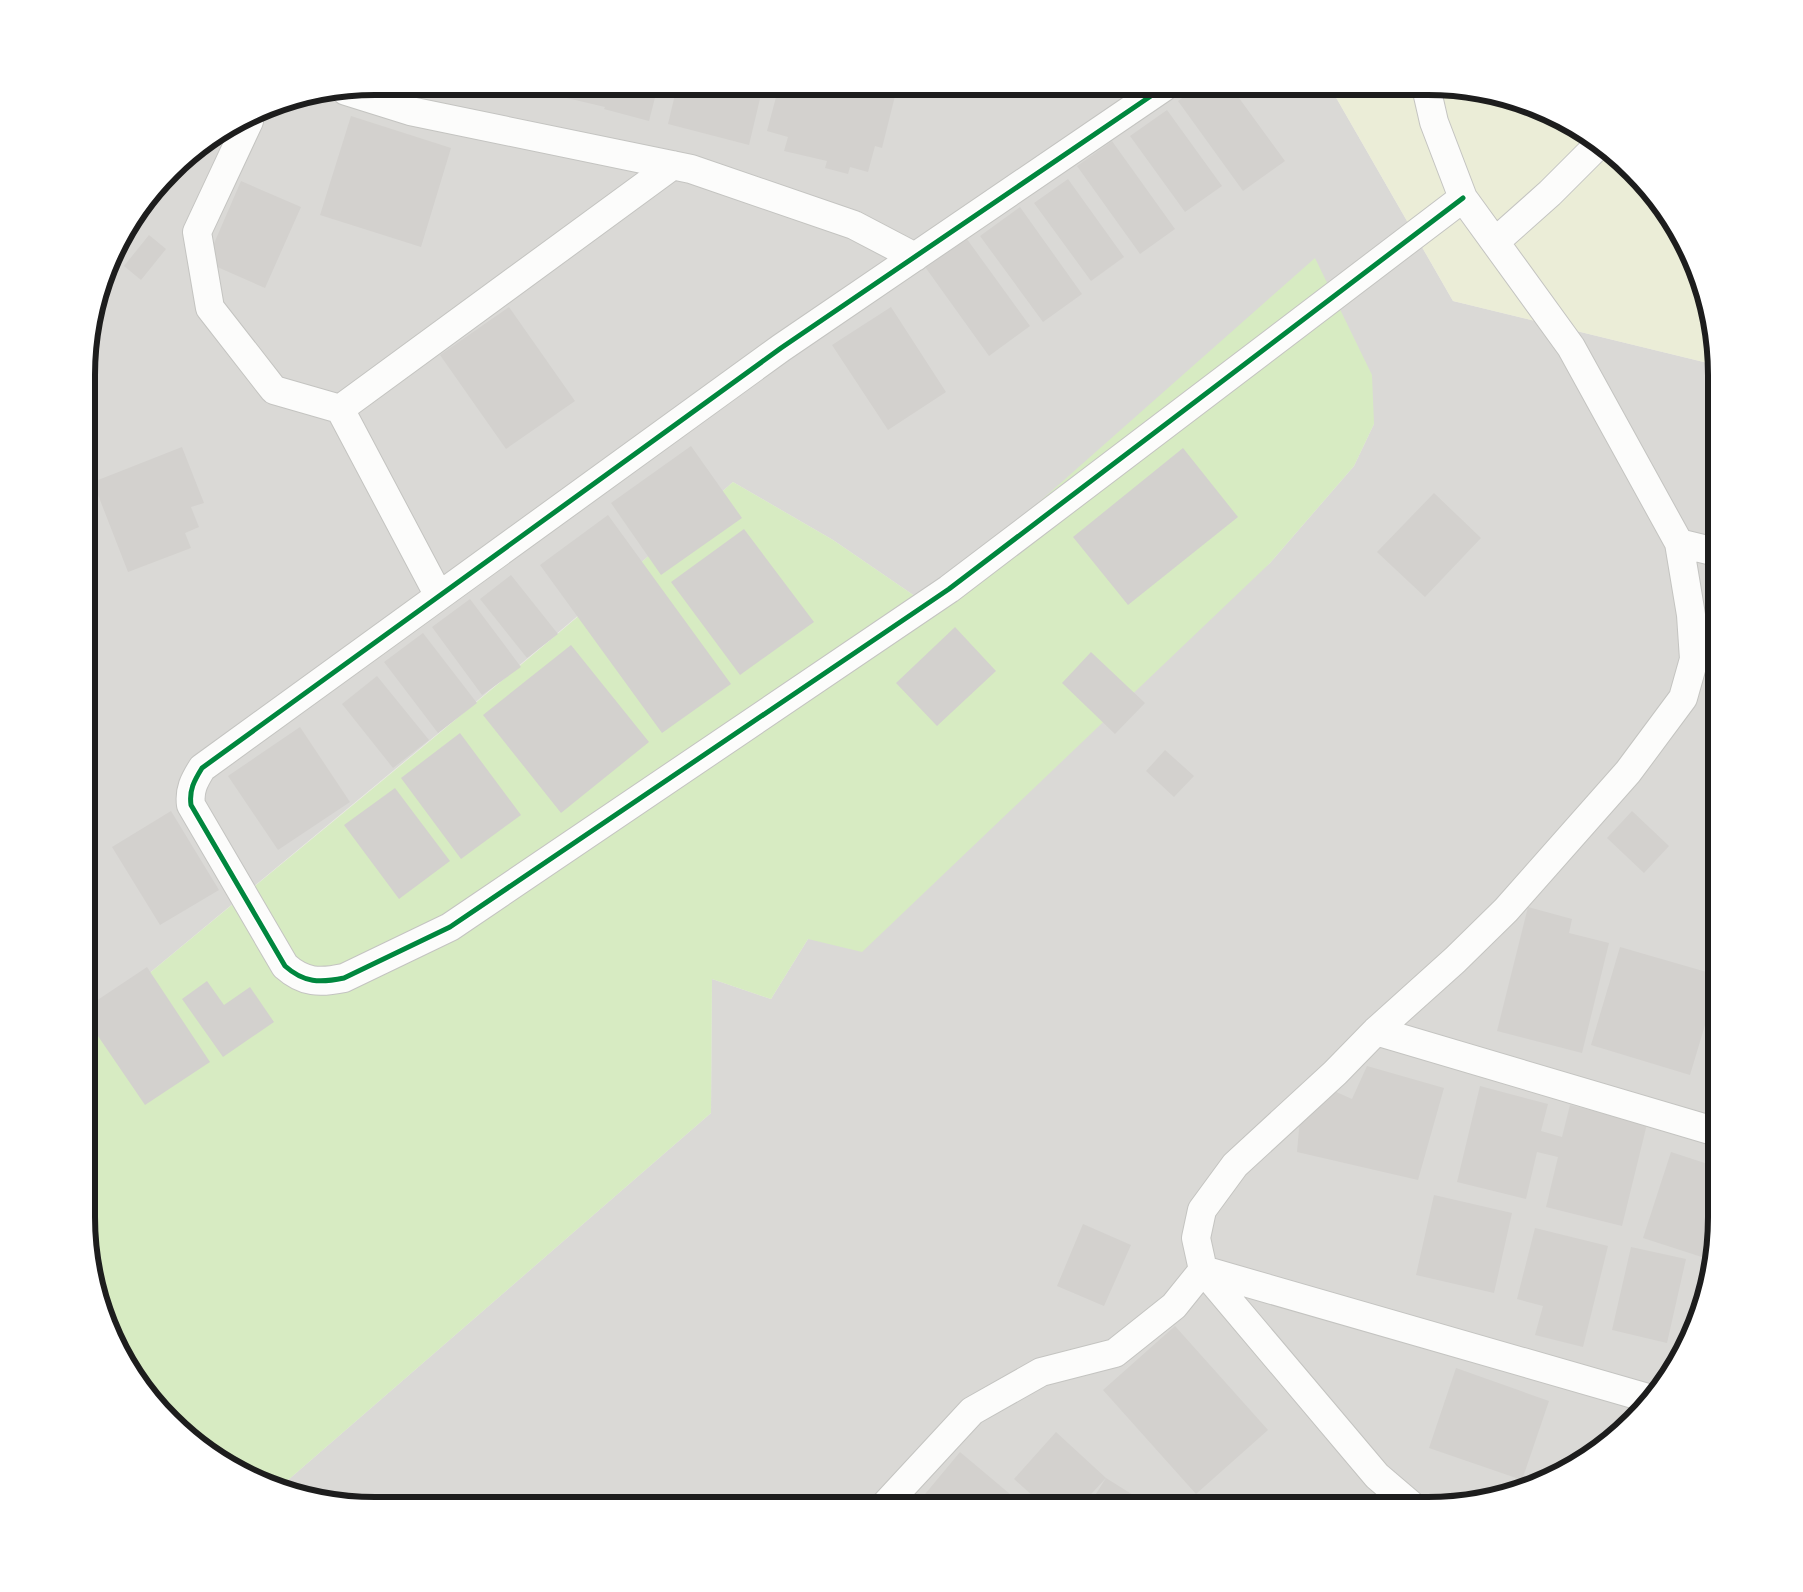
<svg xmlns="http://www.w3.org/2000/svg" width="1803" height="1592" viewBox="0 0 1803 1592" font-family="'Work Sans',sans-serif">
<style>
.residential{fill:#dad9d6}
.farmland{fill:#ebedd7}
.grass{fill:#d7ebc2}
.building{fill:#d3d1ce}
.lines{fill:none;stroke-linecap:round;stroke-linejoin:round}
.minor-casing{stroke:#c4c4c1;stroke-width:30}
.minor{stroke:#fcfcfb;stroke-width:28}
.cycleway-casing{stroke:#fff;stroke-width:8}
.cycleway{stroke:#00873e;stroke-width:5}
.rim{fill:none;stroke:#1d1d1d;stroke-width:6}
</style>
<rect width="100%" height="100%" fill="#ebeae5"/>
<path class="residential" d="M375,86L1330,87L1453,301L1716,365L1717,1217L1695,1328L1657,1392L1618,1434L1539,1484L1446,1505L375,1506L280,1487L711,1113L712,979L771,999L808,939L1270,563L1354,466L1374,424L925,603L833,540L733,482L657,549L471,706L87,1025L89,337L125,231L185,158L282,102Z"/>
<path class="farmland" d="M1330,87H1447L1556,116L1645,185L1695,264L1716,356V365L1453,301Z"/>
<path class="grass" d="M1315,258L1372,375L1374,424L1354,466L1270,563L862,952L808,939L771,999L712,979L711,1113L280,1487L264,1484L200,1446L158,1407L108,1328L87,1235V1025C303,845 522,669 733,482L833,540L925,603Z"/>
<path class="building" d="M556,86H658L649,121L604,109L605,107L554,95Z
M677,86H763L749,145L668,124Z
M779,86L859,87L895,96L882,148L875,146L868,172L850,167L848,174L825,168L827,161L784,151L788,137L767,131Z
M1198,87H1231L1285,161L1243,191L1178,101Z
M1167,110L1222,186L1185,212L1130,136Z
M351,116L451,148L421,247L320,215Z
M1112,141L1175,229L1140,254L1077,166Z
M1068,179L1124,257L1091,281L1034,203Z
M241,181L301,207L265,288L206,262Z
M1020,207L1082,294L1043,322L980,236Z
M149,235L166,249L141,280L124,266Z
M964,235L1030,326L989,356L923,264Z
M509,307L575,401L506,449L440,355Z
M891,307L946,392L888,430L832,345Z
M691,446L742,518L661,575L611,503Z
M182,447L204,503L191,507L199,527L185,533L191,548L128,572L93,482Z
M1183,448L1238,517L1128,605L1073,537Z
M1434,493L1481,538L1425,597L1377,552Z
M608,515L731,684L662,733L540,565Z
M744,529L814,622L740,675L671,582Z
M511,575L558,634L527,658L480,599Z
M470,599L521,667L482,695L432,627Z
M955,627L996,671L937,726L896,683Z
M423,633L477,703L438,733L384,662Z
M571,645L649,742L561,813L483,715Z
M1091,652L1145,703L1115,734L1062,683Z
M377,676L429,740L393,768L342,704Z
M300,727L350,802L278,850L228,776Z
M460,733L521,815L461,859L401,778Z
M1165,750L1194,776L1174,797L1146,771Z
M395,788L450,861L399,899L344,825Z
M171,811L219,890L160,925L112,847Z
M1632,811L1669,846L1644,873L1607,838Z
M1528,907L1572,919L1569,933L1609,943L1582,1053L1497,1031Z
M1620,947L1717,975V985L1690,1075L1591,1045Z
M147,967L210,1062L145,1105L87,1020V1007Z
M207,981L224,1005L250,987L274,1022L223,1057L182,999Z
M1367,1066L1444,1088L1418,1180L1297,1152L1300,1118L1334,1091L1352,1099Z
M1480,1086L1548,1104L1541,1131L1562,1137L1570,1105L1647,1124L1622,1226L1546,1207L1558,1157L1537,1152L1526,1199L1457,1182Z
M1671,1152L1717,1167V1217L1708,1259L1643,1238Z
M1434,1195L1512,1213L1494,1293L1416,1275Z
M1083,1224L1131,1245L1104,1306L1057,1286Z
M1535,1228L1608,1246L1583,1347L1535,1335L1543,1306L1517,1299Z
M1631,1247L1686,1259L1667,1343L1612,1330Z
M1175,1326L1268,1430L1196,1494L1103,1390Z
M1456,1368L1549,1401L1522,1480L1429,1448Z
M1056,1432L1106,1478L1081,1505H1043L1014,1479Z
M960,1452L1023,1505H916Z
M1106,1478L1149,1505H1089Z"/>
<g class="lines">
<g class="minor-casing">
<path id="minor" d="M1164,87L781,348L202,768C194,781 189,790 191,805L285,966C304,983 320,983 344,978L450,927L949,589L1463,198
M346,91L410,111L691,169L854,225L915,257
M249,121L197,232L210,308L274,390L340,409
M1495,242L1550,193L1596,147
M1679,543L1716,552
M439,596L340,409L673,165
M1376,1031L1717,1132
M885,1505L972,1411L1041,1372L1115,1353L1174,1306L1203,1270L1651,1399
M1411,1505L1377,1476L1203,1270L1196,1238L1202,1210L1235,1165L1335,1073L1376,1031L1455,960L1506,910L1628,772L1683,698L1694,659L1691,615L1679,543L1571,347L1463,198L1434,122L1426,87"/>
</g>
<use href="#minor" class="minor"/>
<g class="cycleway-casing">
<path id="cycleway" d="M1164,87L781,348L202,768C194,781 189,790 191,805L285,966C304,983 320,983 344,978L450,927L949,589L1463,198"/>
</g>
<use href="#cycleway" class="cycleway"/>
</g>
<path d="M0 0H1803V1592H0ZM375 95H1428A280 280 0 0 1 1708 375V1217A280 280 0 0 1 1428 1497H375A280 280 0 0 1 95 1217V375A280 280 0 0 1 375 95Z" fill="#fff" fill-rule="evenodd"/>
<path class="rim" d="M375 95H1428A280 280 0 0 1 1708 375V1217A280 280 0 0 1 1428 1497H375A280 280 0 0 1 95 1217V375A280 280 0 0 1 375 95Z"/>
</svg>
